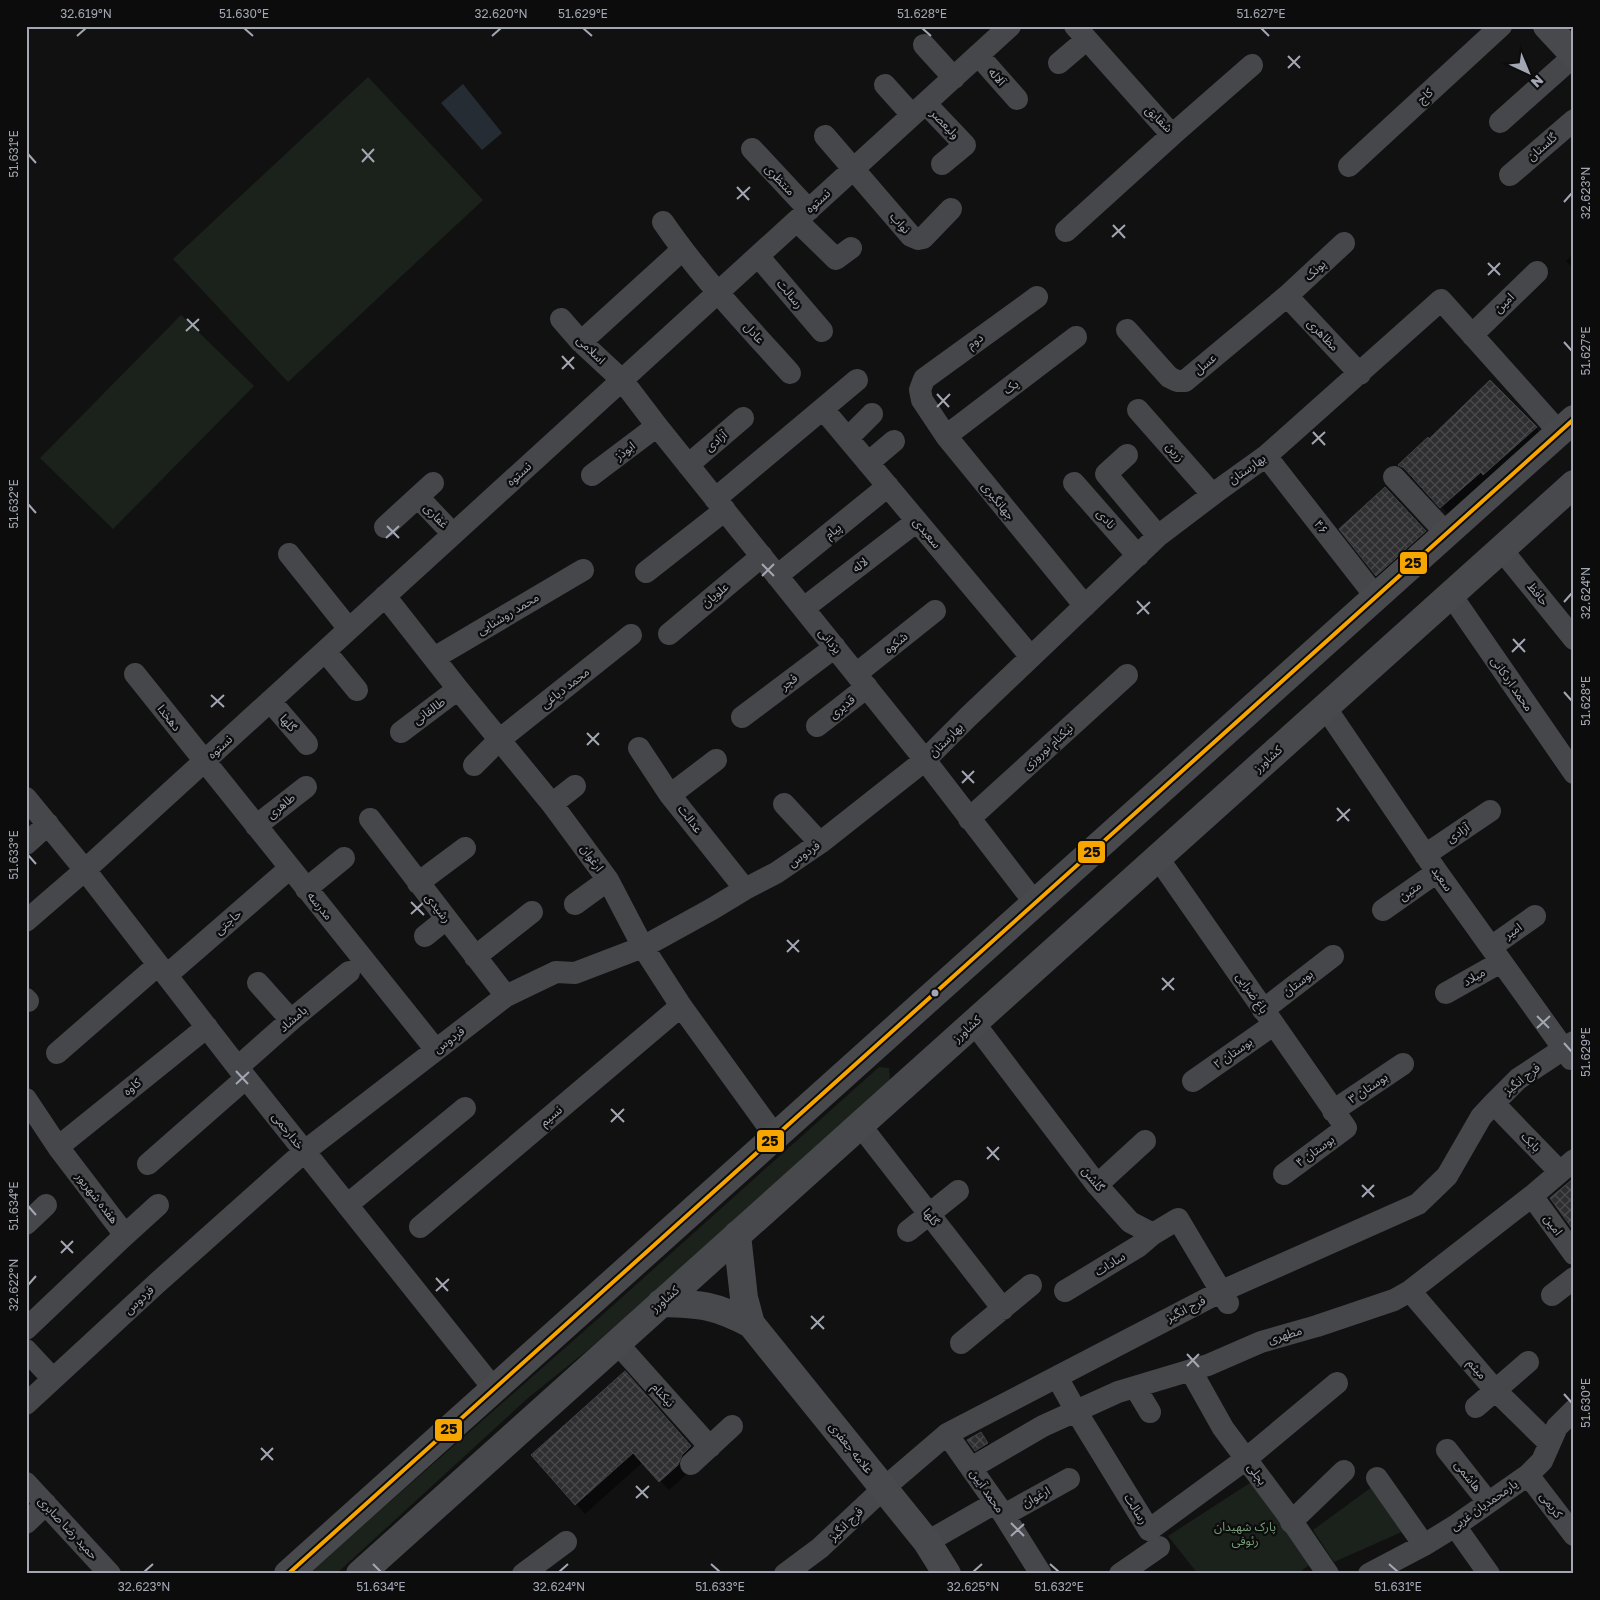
<svg xmlns="http://www.w3.org/2000/svg" width="1600" height="1600" viewBox="0 0 1600 1600" font-family="'Golos Text','Noto Sans Arabic',sans-serif">
<style>
.green{fill:#1b221c}
.water{fill:#252c33}
.shadow{fill:#0007}
.building{fill:url(#building-cross-hatch);stroke:#404246}
.lines{fill:none;stroke-linecap:round;stroke-linejoin:round}
.minor{stroke:#46474a;stroke-width:22}
.major{stroke:#48494c;stroke-width:28}
.bus-1-casing{stroke:#0c0c0d;stroke-width:8}
.bus-1{stroke:#f7a600;stroke-width:4}
.ticks{fill:none;stroke:#a2a7b3;stroke-width:2}
.bus-dot{fill:#a2a7b3;stroke:#0c0c0d;stroke-width:2}
.labels{text-anchor:middle;stroke-width:4.5;stroke-linejoin:round;paint-order:stroke}
.street-label{font-size:12px;fill:#a2a7b3;stroke:#0c0c0d}
.park-label{font-size:12px;fill:#789f7a;stroke:#0c0c0d}
.line-badge{stroke:#0c0c0d;stroke-width:2}
.pale-badge-label{font-size:14px;text-anchor:middle;font-weight:bold;fill:#111}
.neatline{fill:none;stroke:#a2a7b3;stroke-width:2}
.ticks-label{font-size:12px;text-anchor:middle;fill:#a2a7b3}
</style>
<defs>
<pattern id="building-cross-hatch" width="8" height="8" patternUnits="userSpaceOnUse" patternTransform="scale(1.25)"><rect width="8" height="8" fill="#2f2f31"/><path d="M0 0l8 8M0 8l8-8" fill="none" stroke="#4a4a4c"/></pattern>
</defs>
<rect width="100%" height="100%" fill="#111112"/>
<path class="green" d="M368,77L483,200L288,382L173,259Z
M181,315L254,386L113,529L40,458Z
M879,1067L889,1068L890,1080L786,1176L589,1349L528,1398L336,1574H308L600,1317Z
M1256,1479L1316,1560L1297,1574H1198L1168,1536Z
M1376,1484L1406,1530L1334,1562L1313,1530Z"/>
<path class="water" d="M463,84L502,133L482,150L441,103Z"/>
<path class="shadow" d="M1574,254V269L1566,261Z
M1490,382L1547,439L1452,518L1400,465L1429,440Z
M1399,502L1439,546L1391,589L1377,575Z
M634,1382L700,1456L687,1474L669,1490L643,1462L585,1514L533,1455Z
M981,1433L992,1447L980,1454L976,1450Z"/>
<path class="building" d="M1490,380L1537,427L1483,475L1481,472L1440,508L1404,468L1398,465L1428,437L1429,439Z
M1385,487L1426,531L1376,576L1339,529Z
M1574,1178V1231L1550,1198Z
M625,1371L691,1446L682,1455L678,1465L659,1482L633,1453L575,1505L531,1455Z
M981,1432L988,1443L975,1451L967,1440Z"/>
<g class="lines">
<path class="minor" d="M1075,26L1172,135L1252,65
M924,45L954,78
M978,55L1017,99
M1059,63L1086,40
M885,85L912,115
M926,104L965,145L942,164
M1500,122L1574,56
M825,136L911,236L918,239L923,238L951,209
M752,149L809,210
M1349,166L1501,26
M1510,175L1574,120
M797,221L836,259L851,248
M663,222C700,276 746,324 790,373
M1066,231L1172,135
M758,256L822,331
M1287,296L1360,374
M1037,297L924,379L920,390L922,400L946,436L1085,606
M561,319L581,342L622,380L657,426L925,760L1035,903
M1127,330L1169,377L1177,381H1185L1287,296L1344,243
M1472,335L1537,272
M581,342L682,250
M823,409L1031,657
M1138,410L1212,494
M946,436L1076,337
M848,438L872,414
M1127,455L1106,474L1158,536
M1266,456L1376,597
M868,463L894,441
M688,465L743,418
M592,475L657,426
M1394,477L1446,533
M1074,483L1138,556
M418,497L453,534
M715,499L857,380
M385,527L433,483
M1501,549L1574,639
M289,554L349,629
M646,572L725,510
M777,576L888,486
M1451,595L1574,773
M385,596L458,689L552,804L608,880L643,947L681,1006L775,1136
M804,608L917,521
M669,634L762,556
M325,651L357,690
M434,658L583,570
M135,674L436,1050
M856,674L935,611
M270,701L307,744
M1325,707L1437,872L1571,1059
M742,717L835,647
M817,726L867,687
M401,732L458,689
M639,748L670,795
M716,760L670,795L745,889
M474,765L499,740L631,635
M26,798L85,870L246,1078L494,1389
M552,804L575,786
M784,804L820,843
M370,819L506,996
M969,819L1127,675
M256,826L306,787
M26,844L48,824
M1425,855L1490,811
M1158,858L1346,1128L1284,1174
M418,883L465,848
M306,889L344,858
M575,904L608,880
M1383,910L1437,872
M26,921L85,870L1010,26
M425,936L446,919
M1491,947L1535,916
M475,957L532,912
M167,975L290,868
M258,983L291,1020
M1446,993L1501,962
M26,999L28,1001
M1263,1010L1333,956
M974,1023L1097,1185L1130,1222L1153,1234L1178,1219L1228,1303
M57,1053L158,965
M238,1067L291,1020L349,972
M1193,1081L1273,1025
M26,1099L58,1147L125,1235L26,1329
M1333,1111L1403,1064
M1502,1112L1560,1172
M860,1125L1003,1309
M58,1147L207,1027
M148,1164L246,1078
M1097,1185L1145,1141
M1532,1196L1574,1254
M347,1205L465,1108
M26,1224L46,1205
M420,1227L681,1006
M908,1231L958,1191
M125,1235L158,1205
M1065,1291L1139,1246L1153,1234
M1410,1291L1495,1390L1549,1443
M1552,1295L1574,1278
M617,1343L710,1447
M961,1343L1031,1285
M26,1350L53,1379
M1191,1371L1223,1428L1287,1514L1328,1574
M1062,1386L1076,1411L1149,1530L1246,1459L1337,1383
M1135,1387L1150,1412
M26,1404L156,1284L305,1151L506,996L556,972L575,973L643,947L712,909L745,889L776,873L820,843L925,760L968,717L1158,536L1220,489L1266,456L1441,300L1559,432
M1476,1407L1528,1362
M947,1434L1004,1515L1041,1574
M1447,1450L1488,1502
M691,1464L732,1426
M971,1468L1043,1426L1118,1392L1208,1365L1261,1342L1317,1326L1394,1300L1410,1291L1532,1196L1574,1160
M1528,1475L1574,1535
M1377,1478L1424,1545
M26,1483L110,1574
M1004,1515L1069,1479
M1291,1522L1344,1471
M26,1523L46,1504
M1455,1526L1489,1574
M927,1542L995,1503
M523,1574L566,1542
M785,1574L820,1548L884,1488L947,1434L1222,1291L1418,1204L1447,1176L1481,1117L1494,1103L1518,1079L1574,1042
M1120,1574L1159,1547
M1369,1574L1424,1545L1455,1526L1528,1475L1542,1461L1557,1427L1574,1410"/>
<path class="major" d="M1547,26L1574,55
M737,1235L744,1298L751,1324
M661,1303C701,1304 715,1305 751,1324L927,1542L947,1574
M288,1574L1574,419
M360,1574L1574,484"/>
<g class="bus-1-casing">
<path id="bus-1" d="M288,1574L1574,419"/>
</g>
<use href="#bus-1" class="bus-1"/>
</g>
<path class="ticks" d="M244,28L253,36M583,28L592,36M922,28L931,36M1261,28L1269,36M77,36L86,28M492,36L501,28M1288,56L1300,68M1288,68L1300,56M362,149L374,162M28,154L36,163M362,162L374,149M737,187L749,200M737,199L750,187M1564,202L1572,193M1113,225L1125,238M1112,237L1125,225M1488,263L1500,275M1488,275L1500,263M187,319L199,331M186,331L199,319M1564,342L1572,351M562,356L574,369M562,369L574,357M937,394L949,407M937,407L950,394M1313,432L1325,445M1312,444L1325,432M28,504L36,513M387,526L399,538M386,538L399,526M762,564L774,576M762,576L774,564M1137,601L1149,614M1564,602L1572,593M1137,614L1150,602M1513,639L1525,652M1512,652L1525,639M1564,692L1572,701M211,695L224,707M211,707L224,695M587,733L599,745M587,745L599,733M962,771L974,783M962,783L974,771M1337,808L1349,821M1337,821L1350,809M28,855L36,864M411,902L424,915M411,914L424,902M787,940L799,952M787,952L799,940M1162,978L1174,990M1162,990L1174,978M1537,1016L1549,1028M1537,1028L1550,1016M1564,1043L1572,1052M236,1071L248,1084M236,1084L249,1072M611,1109L624,1122M611,1122L624,1109M987,1147L999,1160M987,1159L999,1147M1362,1185L1374,1197M1362,1197L1374,1185M28,1206L36,1215M61,1241L73,1253M61,1253L73,1241M436,1278L448,1291M28,1285L36,1276M436,1291L449,1279M811,1316L824,1329M811,1329L824,1316M1187,1354L1199,1367M1187,1366L1199,1354M1564,1394L1572,1403M261,1448L273,1460M261,1460L273,1448M636,1486L648,1498M636,1498L649,1486M1011,1523L1024,1536M1011,1536L1024,1524M373,1564L381,1572M711,1564L720,1572M1050,1564L1059,1572M1389,1564L1398,1572M144,1572L153,1564M559,1572L568,1564M973,1572L982,1564"/>
<circle class="bus-dot" cx="935" cy="993" r="4.5"/>
<g class="labels">
<g class="street-label">
<text transform="translate(997 77) rotate(49)" y="4">آلاله</text>
<text transform="translate(1425 96) rotate(-42)" y="4">کاج</text>
<text transform="translate(1159 119) rotate(45)" y="4">شقایق</text>
<text transform="translate(945 124) rotate(46)" y="4">ولیعصر</text>
<text transform="translate(1542 147) rotate(-41)" y="4">گلستان</text>
<text transform="translate(780 180) rotate(47)" y="4">منتظری</text>
<text transform="translate(818 201) rotate(-42)" y="4">نستوه</text>
<text transform="translate(900 223) rotate(49)" y="4">نواب</text>
<text transform="translate(1315 270) rotate(-43)" y="4">پونک</text>
<text transform="translate(790 294) rotate(50)" y="4">رسالت</text>
<text transform="translate(1504 303) rotate(-44)" y="4">امین</text>
<text transform="translate(754 333) rotate(48)" y="4">عادل</text>
<text transform="translate(1323 335) rotate(46)" y="4">مظاهری</text>
<text transform="translate(975 341) rotate(-36)" y="4">دوم</text>
<text transform="translate(591 350) rotate(44)" y="4">اسلامی</text>
<text transform="translate(1205 364) rotate(-40)" y="4">عسل</text>
<text transform="translate(1011 387) rotate(-37)" y="4">یک</text>
<text transform="translate(716 441) rotate(-40)" y="4">آزادی</text>
<text transform="translate(625 451) rotate(-37)" y="4">ابوذز</text>
<text transform="translate(1175 452) rotate(49)" y="4">زرین</text>
<text transform="translate(1247 469) rotate(-35)" y="4">بهارستان</text>
<text transform="translate(519 474) rotate(-42)" y="4">نستوه</text>
<text transform="translate(998 501) rotate(51)" y="4">جهانگیری</text>
<text transform="translate(436 516) rotate(46)" y="4">غفاری</text>
<text transform="translate(1106 519) rotate(49)" y="4">نادی</text>
<text transform="translate(1321 527) rotate(52)" y="4">۴۶</text>
<text transform="translate(833 531) rotate(-39)" y="4">پیام</text>
<text transform="translate(927 533) rotate(50)" y="4">سعیدی</text>
<text transform="translate(860 565) rotate(-38)" y="4">لاله</text>
<text transform="translate(1538 594) rotate(51)" y="4">حافظ</text>
<text transform="translate(715 595) rotate(-40)" y="4">علویان</text>
<text transform="translate(508 614) rotate(-31)" y="4">محمد روشنایی</text>
<text transform="translate(830 641) rotate(51)" y="4">یزدانی</text>
<text transform="translate(896 643) rotate(-39)" y="4">شکوه</text>
<text transform="translate(789 682) rotate(-37)" y="4">فجر</text>
<text transform="translate(1512 684) rotate(55)" y="4">محمد اردکانی</text>
<text transform="translate(565 688) rotate(-38)" y="4">محمد دیاغی</text>
<text transform="translate(842 707) rotate(-39)" y="4">قدیری</text>
<text transform="translate(429 711) rotate(-36)" y="4">طالقانی</text>
<text transform="translate(169 718) rotate(52)" y="4">دهخدا</text>
<text transform="translate(288 723) rotate(49)" y="4">گلها</text>
<text transform="translate(946 740) rotate(-45)" y="4">بهارستان</text>
<text transform="translate(220 747) rotate(-43)" y="4">نستوه</text>
<text transform="translate(1048 747) rotate(-42)" y="4">نیکنام نوروزی</text>
<text transform="translate(1268 759) rotate(-42)" y="4">کشاورز</text>
<text transform="translate(281 806) rotate(-39)" y="4">طاهری</text>
<text transform="translate(690 819) rotate(52)" y="4">عدالت</text>
<text transform="translate(1458 833) rotate(-34)" y="4">آزادی</text>
<text transform="translate(804 854) rotate(-35)" y="4">فردوس</text>
<text transform="translate(592 858) rotate(54)" y="4">ارغوان</text>
<text transform="translate(1442 879) rotate(55)" y="4">سعید</text>
<text transform="translate(1410 891) rotate(-35)" y="4">متین</text>
<text transform="translate(320 906) rotate(51)" y="4">مدرسه</text>
<text transform="translate(438 908) rotate(52)" y="4">رشیدی</text>
<text transform="translate(228 922) rotate(-41)" y="4">حاجتی</text>
<text transform="translate(1513 931) rotate(-35)" y="4">امیر</text>
<text transform="translate(1474 977) rotate(-30)" y="4">میلاد</text>
<text transform="translate(1298 983) rotate(-38)" y="4">بوستان</text>
<text transform="translate(1252 993) rotate(55)" y="4">باغ ضرایی</text>
<text transform="translate(293 1019) rotate(-41)" y="4">بامشاد</text>
<text transform="translate(967 1029) rotate(-42)" y="4">کشاورز</text>
<text transform="translate(449 1040) rotate(-37)" y="4">فردوس</text>
<text transform="translate(1233 1053) rotate(-35)" y="4">بوستان ۲</text>
<text transform="translate(1522 1079) rotate(-38)" y="4">فرح انگیز</text>
<text transform="translate(132 1087) rotate(-39)" y="4">کاوه</text>
<text transform="translate(1368 1088) rotate(-34)" y="4">بوستان ۳</text>
<text transform="translate(551 1116) rotate(-40)" y="4">نسیم</text>
<text transform="translate(288 1131) rotate(52)" y="4">خدارحمی</text>
<text transform="translate(1531 1142) rotate(46)" y="4">بابک</text>
<text transform="translate(1315 1151) rotate(-36)" y="4">بوستان ۴</text>
<text transform="translate(1093 1179) rotate(51)" y="4">گلشن</text>
<text transform="translate(97 1198) rotate(52)" y="4">هفده شهریور</text>
<text transform="translate(931 1217) rotate(52)" y="4">گلها</text>
<text transform="translate(1553 1225) rotate(54)" y="4">امین</text>
<text transform="translate(1110 1264) rotate(-32)" y="4">سادات</text>
<text transform="translate(665 1299) rotate(-41)" y="4">کشاورز</text>
<text transform="translate(139 1300) rotate(-43)" y="4">فردوس</text>
<text transform="translate(1186 1309) rotate(-27)" y="4">فرح انگیز</text>
<text transform="translate(1285 1335) rotate(-16)" y="4">مطهری</text>
<text transform="translate(1477 1369) rotate(49)" y="4">میثم</text>
<text transform="translate(663 1395) rotate(48)" y="4">نیکنام</text>
<text transform="translate(851 1448) rotate(51)" y="4">علامه جعفری</text>
<text transform="translate(1257 1474) rotate(54)" y="4">بجلی</text>
<text transform="translate(1468 1476) rotate(52)" y="4">هاشمی</text>
<text transform="translate(987 1491) rotate(55)" y="4">محمد آیین</text>
<text transform="translate(1036 1497) rotate(-29)" y="4">ارغوان</text>
<text transform="translate(1484 1505) rotate(-35)" y="4">یارمحمدیان غربی</text>
<text transform="translate(1551 1505) rotate(53)" y="4">کریمی</text>
<text transform="translate(1136 1509) rotate(58)" y="4">رسالت</text>
<text transform="translate(846 1524) rotate(-44)" y="4">فرح انگیز</text>
<text transform="translate(68 1528) rotate(47)" y="4">حمید رضا صابری</text>
</g>
<g class="park-label">
<text x="1245" y="1531">پارک شهیدان<tspan x="1245" dy="14">رئوفی</tspan></text>
</g>
</g>
<g class="line-badge">
<rect x="1399" y="551" width="29" height="24" rx="5" fill="#f7a600"/>
<rect x="1077" y="840" width="29" height="24" rx="5" fill="#f7a600"/>
<rect x="756" y="1129" width="29" height="24" rx="5" fill="#f7a600"/>
<rect x="434" y="1418" width="29" height="24" rx="5" fill="#f7a600"/>
</g>
<g class="pale-badge-label">
<text x="1413" y="568">25</text>
<text x="1092" y="857">25</text>
<text x="770" y="1146">25</text>
<text x="449" y="1434">25</text>
</g>
<rect width="1600" height="1600" fill="none" stroke="#0c0c0d" stroke-width="55"/>
<g transform="translate(1528 72) rotate(136)" stroke="#0c0c0d" stroke-width="4" paint-order="stroke">
<path d="M0-4L9 19L0 12L-9 19Z" fill="#a2a7b3"/>
<text y="-8" font-size="14" font-weight="bold" text-anchor="middle" fill="#a2a7b3">N</text>
</g>
<rect x="28" y="28" width="1544" height="1544" class="neatline"/>
<g class="ticks-label">
<text x="86" y="18">32.619°N</text>
<text x="244" y="18">51.630°E</text>
<text x="501" y="18">32.620°N</text>
<text x="583" y="18">51.629°E</text>
<text x="922" y="18">51.628°E</text>
<text x="1261" y="18">51.627°E</text>
<text transform="translate(14 154) rotate(-90)" y="4">51.631°E</text>
<text transform="translate(1586 193) rotate(-90)" y="4">32.623°N</text>
<text transform="translate(1586 351) rotate(-90)" y="4">51.627°E</text>
<text transform="translate(14 504) rotate(-90)" y="4">51.632°E</text>
<text transform="translate(1586 593) rotate(-90)" y="4">32.624°N</text>
<text transform="translate(1586 701) rotate(-90)" y="4">51.628°E</text>
<text transform="translate(14 855) rotate(-90)" y="4">51.633°E</text>
<text transform="translate(1586 1052) rotate(-90)" y="4">51.629°E</text>
<text transform="translate(14 1206) rotate(-90)" y="4">51.634°E</text>
<text transform="translate(14 1285) rotate(-90)" y="4">32.622°N</text>
<text transform="translate(1586 1403) rotate(-90)" y="4">51.630°E</text>
<text x="144" y="1591">32.623°N</text>
<text x="381" y="1591">51.634°E</text>
<text x="559" y="1591">32.624°N</text>
<text x="720" y="1591">51.633°E</text>
<text x="973" y="1591">32.625°N</text>
<text x="1059" y="1591">51.632°E</text>
<text x="1398" y="1591">51.631°E</text>
</g>
</svg>
